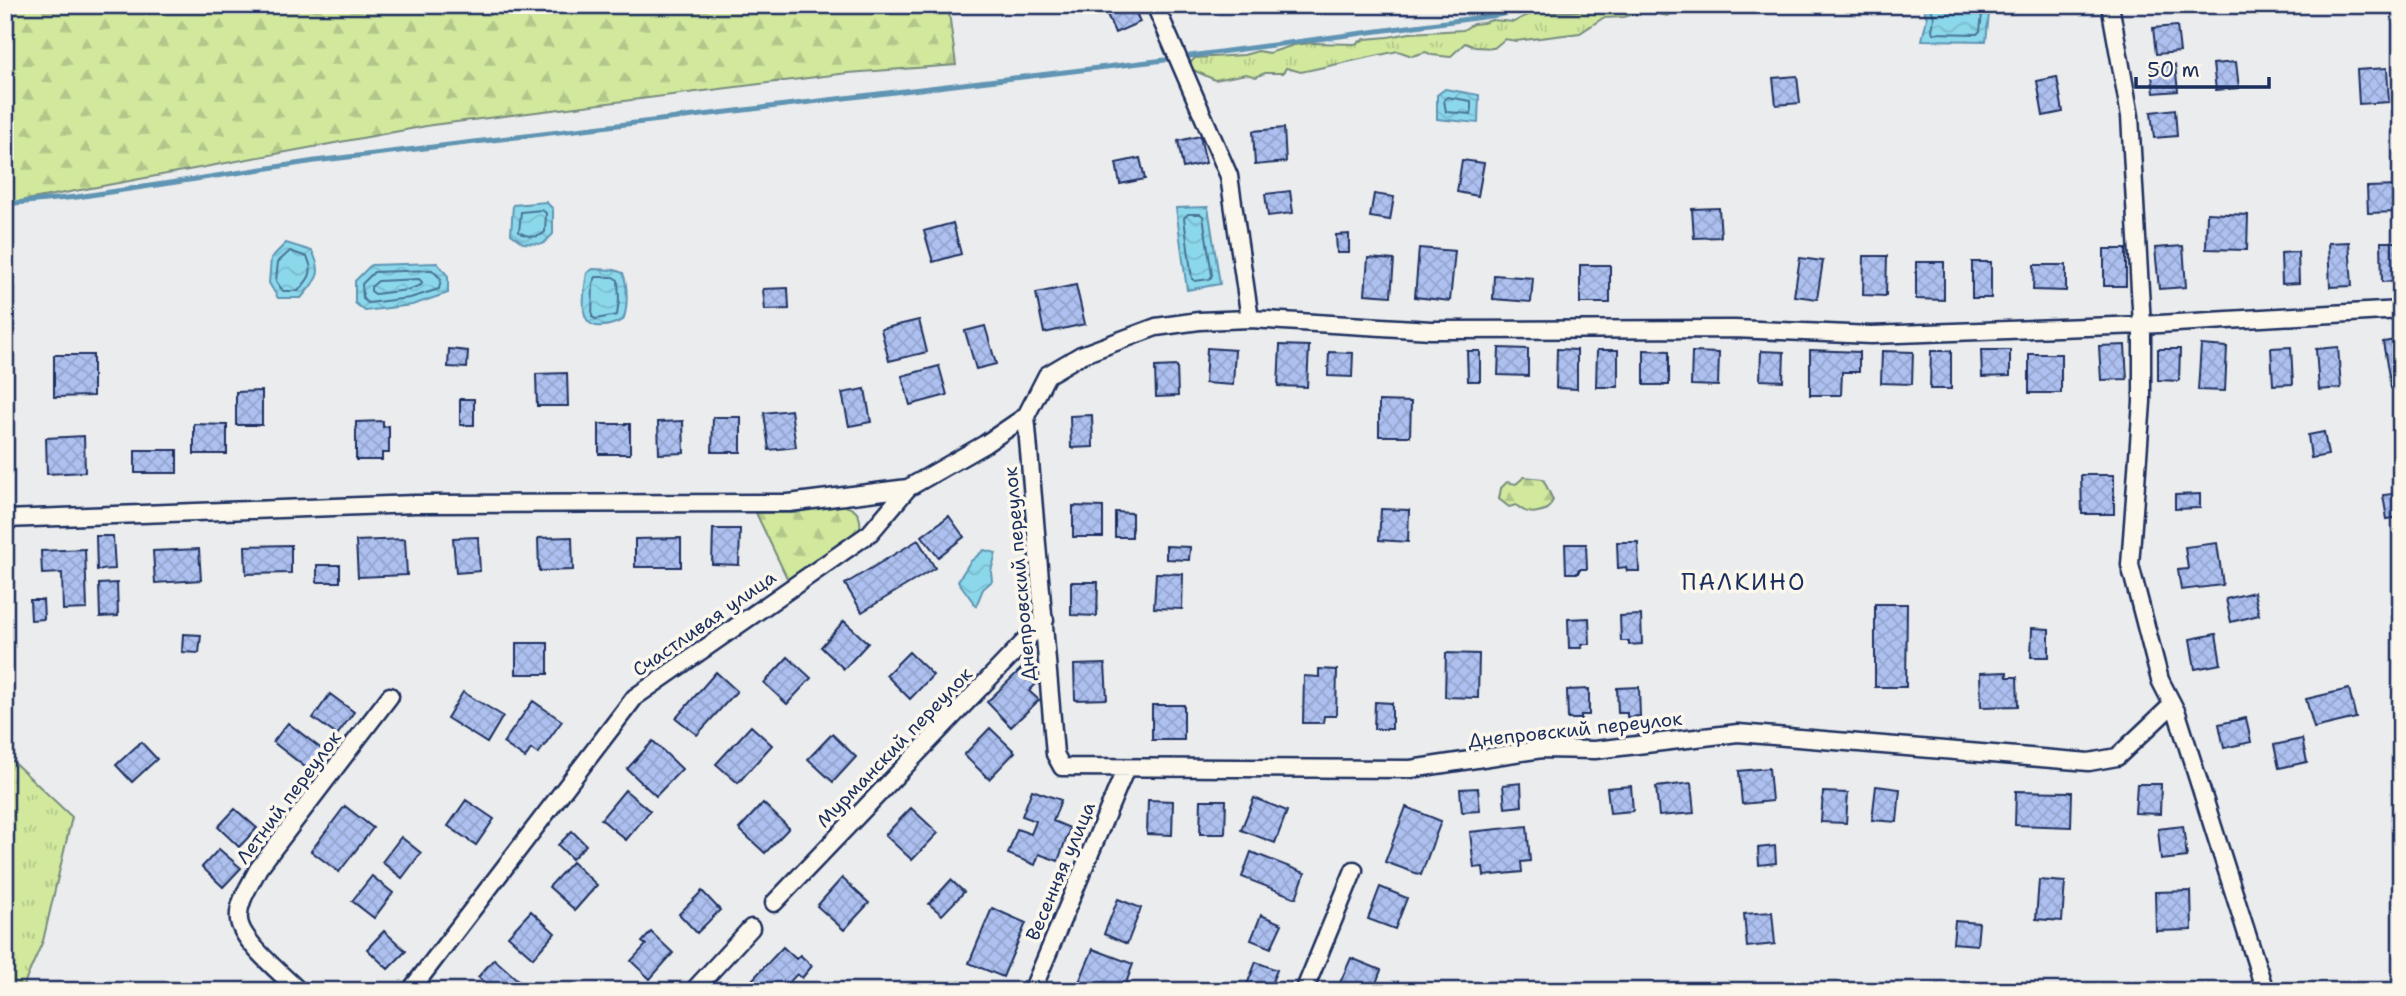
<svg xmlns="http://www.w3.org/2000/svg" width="2406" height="996" viewBox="0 0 2406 996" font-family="'Shantell Sans',sans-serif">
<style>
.grass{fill:url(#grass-tufts);stroke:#768c7e;stroke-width:2}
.forest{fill:url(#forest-firs);stroke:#768c7e;stroke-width:2}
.water{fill:url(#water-waves);stroke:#5f94b3;stroke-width:2}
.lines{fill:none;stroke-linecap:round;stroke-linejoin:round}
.shore{stroke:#487396;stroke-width:2}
.stream{stroke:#5f94b3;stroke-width:5}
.building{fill:url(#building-cross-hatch);stroke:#1b2f5e;stroke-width:2}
.minor-casing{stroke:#1b2f5e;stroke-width:21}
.minor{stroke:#fbf7ec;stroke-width:16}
.labels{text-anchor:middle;stroke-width:7;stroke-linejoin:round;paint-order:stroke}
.street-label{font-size:19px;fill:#1b2f5e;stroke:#fbf7ec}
.quarter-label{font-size:23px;letter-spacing:2px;fill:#1b2f5e;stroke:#fbf7ec}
</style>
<defs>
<pattern id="grass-tufts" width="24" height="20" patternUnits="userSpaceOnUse" patternTransform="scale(1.75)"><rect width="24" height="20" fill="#d1e89d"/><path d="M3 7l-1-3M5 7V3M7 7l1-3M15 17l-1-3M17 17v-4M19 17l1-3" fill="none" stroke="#b3c78a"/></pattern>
<pattern id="forest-firs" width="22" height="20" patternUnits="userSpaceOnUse" patternTransform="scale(1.75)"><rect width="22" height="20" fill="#d1e89d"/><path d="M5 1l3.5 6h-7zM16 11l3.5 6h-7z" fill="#b3c78a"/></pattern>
<pattern id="water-waves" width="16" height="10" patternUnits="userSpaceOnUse" patternTransform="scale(1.75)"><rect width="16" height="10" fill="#8cd8eb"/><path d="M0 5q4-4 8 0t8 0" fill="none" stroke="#78bacc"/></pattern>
<pattern id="building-cross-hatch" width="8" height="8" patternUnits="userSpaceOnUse" patternTransform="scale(1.75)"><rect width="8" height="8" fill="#adc0ef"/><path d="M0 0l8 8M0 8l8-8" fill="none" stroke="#94a5cf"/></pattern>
</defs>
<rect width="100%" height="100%" fill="#ebeced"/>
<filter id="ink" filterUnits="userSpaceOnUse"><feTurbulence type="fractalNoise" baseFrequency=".0143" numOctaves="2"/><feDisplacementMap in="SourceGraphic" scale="14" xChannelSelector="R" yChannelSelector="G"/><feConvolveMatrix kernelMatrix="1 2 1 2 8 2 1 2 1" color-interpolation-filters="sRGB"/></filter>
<g filter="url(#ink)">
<path class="grass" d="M1590,5H1682L1668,16L1643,11L1624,17L1603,18L1580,33L1516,41L1505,39L1494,48L1475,47L1465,43L1450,57L1432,55L1426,52L1412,56L1398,51L1301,72L1286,68L1283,73H1265L1256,77L1246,74L1215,80L1191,69L1190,63L1195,58L1244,55L1258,51L1269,53L1294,45L1311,43L1355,44L1365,39L1388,37L1410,33L1463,30L1473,24L1483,23L1492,20L1514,22C1536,7 1561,14 1586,10Z
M5,754L72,817L43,941L21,991H5Z"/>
<path class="forest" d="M5,5H948L956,65L848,73L432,125L5,204Z
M1524,477L1543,479L1553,500L1548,509C1534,514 1527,515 1516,505L1509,507L1499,499L1501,488L1507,482L1516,484Z
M831,503C850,506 863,509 860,531L797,579L787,578L756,513H795Z"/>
<path class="water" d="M1922,5H1990L1986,41L1922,40L1927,18Z
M1445,89L1479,95L1478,123L1437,119V95Z
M546,202L553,209V234L543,244L523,243L511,234L513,205Z
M1208,207L1220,284L1187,290L1176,208Z
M286,243L312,251C324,274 317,279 301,298H278L269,283L271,258Z
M437,263L448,276V293L412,305L365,311L355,303V281L371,265Z
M593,269L615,270L623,273C628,286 628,308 623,320C577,341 581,306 587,273Z
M984,550L996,553L991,571L992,581L983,589L976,606L958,581L970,562Z"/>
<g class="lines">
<path class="shore" d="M1930,5L1934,17L1932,30L1933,33L1977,34L1980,31L1983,5
M1447,97L1471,101V114L1446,112L1444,100Z
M542,210L546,213L545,232C538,239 527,237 519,232L521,212Z
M1188,214H1200L1203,216L1212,275L1210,279L1195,281L1192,279L1184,218Z
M290,251L307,257C315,272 309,279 298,291H283L276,281L278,262Z
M432,270L441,279L439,289L410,298L368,303L363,299L362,284L374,272Z
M596,277H613L618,280L619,300L617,315L596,319L592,317L593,283Z
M419,279L422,282L421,285L408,290L375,294L371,291V287L378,281Z"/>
<path class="stream" d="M1190,56L1498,15L1540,5
M5,204L77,197L315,161L1165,60"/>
</g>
<path class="building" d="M1103,5H1133L1140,22L1115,33Z
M2177,26L2180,52L2156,54L2153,28Z
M2236,62L2239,88L2216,90L2213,64Z
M2175,65L2178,91L2154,93L2151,67Z
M2387,68L2389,102L2359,104L2357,70Z
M1797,76L1800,103L1776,105L1773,78Z
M2057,77L2063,112L2043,116L2037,81Z
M2175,109L2177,136L2154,138L2151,112Z
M1284,128L1286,162L1255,165L1253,131Z
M1200,136L1206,163L1183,168L1178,141Z
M1140,158L1145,179L1120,184L1116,163Z
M1462,160L1484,163L1478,196L1457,192Z
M2398,186V212L2368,213L2367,187Z
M1290,191L1293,213L1268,216L1265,194Z
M1374,194L1394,197L1390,220L1370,217Z
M1719,208L1721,237L1694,238L1692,209Z
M2207,213L2248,215L2247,250L2206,249Z
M953,223L961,254L933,262L924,231Z
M1349,234V253H1337L1336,235Z
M2349,242L2352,286L2330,287L2328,243Z
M2381,242H2401V281L2382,282Z
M2183,246L2186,287L2159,289L2155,248Z
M1419,248L1455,251L1450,301L1415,297Z
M2104,249H2126V286H2104Z
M2298,252L2299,283L2282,284L2281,253Z
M1864,256H1887L1886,296L1863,295Z
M1368,258L1394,260L1391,296L1365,294Z
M1800,258L1823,261L1817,299L1794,296Z
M1916,262H1944V300L1916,299Z
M1972,262H1991V298H1972Z
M1580,265H1610V303H1580Z
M2034,265H2066V291L2033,290Z
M1494,275L1533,278L1531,302L1493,299Z
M1076,285L1085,324L1044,333L1036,293Z
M788,288L789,309L765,310L763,289Z
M919,320L927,352L889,361L881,329Z
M985,326L996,364L976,369L965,331Z
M2401,339V386L2391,388L2383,342Z
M1280,345L1309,346L1307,387L1278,386Z
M2125,345L2127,379L2101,380L2099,346Z
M2201,345L2227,347L2225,391L2198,390Z
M2291,347L2293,384L2273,385L2271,348Z
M2338,347L2341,388L2319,390L2316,349Z
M1207,348L1235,350L1233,385L1205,383Z
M1499,348L1528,349V376L1498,375Z
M449,349L468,351L467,368L448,367Z
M1557,349L1577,350V389L1556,388Z
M2158,349H2180L2179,381L2158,380Z
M1597,350H1618V387H1596Z
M1644,350L1669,351V385H1644Z
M1810,350L1859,352V372H1842L1841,395H1810Z
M1981,350H2010V376L1982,377Z
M1467,351H1480V381H1468Z
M1761,351L1784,352L1783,381L1760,380Z
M1882,351L1913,352L1912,384L1881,383Z
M1931,351H1951V389H1930Z
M1329,352L1353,353L1352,377L1328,376Z
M1692,352L1719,353L1718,386L1691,385Z
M2029,354H2061V393H2029Z
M54,355H93V396L54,397Z
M939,366L947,395L910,405L902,376Z
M1177,366L1178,396L1156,397L1155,367Z
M567,373L568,406H537L536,374Z
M865,389L871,422L849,426L842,393Z
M262,391V425H236V392Z
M460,399H474V425H460Z
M1379,401L1411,402L1410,436H1379Z
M791,410L796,447L769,450L764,413Z
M1092,415L1093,447L1071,448L1070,416Z
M713,417H741V452H712Z
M383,421V427L389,426V453H382V460H356V422Z
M683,421L684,453L659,454L658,422Z
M194,424L227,425V454H194Z
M599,424H630V454H599Z
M2324,432L2328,455L2311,458L2308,435Z
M84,436L85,472L47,474L46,438Z
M135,450H177V473H135Z
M2081,475H2114V514H2082Z
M2400,493L2401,517L2387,519L2383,495Z
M2200,494V508L2175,509V495Z
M1073,506L1103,507V537H1073Z
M1381,509L1409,510L1408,542L1379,540Z
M1115,512L1132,513V537H1115Z
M949,516L964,537L938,557L922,536Z
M713,529H740L739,565L712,564Z
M96,536H113L115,569L97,570Z
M478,537L480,571L456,573L453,538Z
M572,537L573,570L539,571L538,538Z
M681,538V567H635V539Z
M405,539L407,575L358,577L356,541Z
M918,540L935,568L862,612L845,584Z
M1617,542H1638L1639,571H1627L1626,567L1618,568Z
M2217,543L2223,585L2181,590L2178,570L2188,569L2185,547Z
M1565,544H1586L1587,569H1579V573H1566Z
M291,545V573L246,574L245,546Z
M1166,546L1190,547L1189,560L1166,559Z
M85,549L87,609L63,610L62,573L42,574L41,551Z
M199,549L201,580L155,583L153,551Z
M317,565H340V582H317Z
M1156,573L1183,574L1182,609L1154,608Z
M1071,582H1098L1097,616L1071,615Z
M117,583L118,616L100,617L99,584Z
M2254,592L2259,615L2231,622L2226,599Z
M30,600H43L44,619L31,620Z
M1875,604H1907L1906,687H1875Z
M1641,615L1642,644L1629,645V641H1621L1620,616Z
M1589,618L1590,644H1581L1582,648H1569L1568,619Z
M844,621L868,643L844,669L821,647Z
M2032,628L2049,629V657H2031Z
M183,634L201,635L199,653L182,652Z
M2216,634L2221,664L2195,669L2190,639Z
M516,643H548V674H516Z
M909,652L933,675L910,699L886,675Z
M1446,653L1479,654L1478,698L1445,697Z
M788,657L811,678L787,704L764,683Z
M1105,664L1107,699L1075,700L1074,665Z
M1022,668L1036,684L1029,691L1039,700L1011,727L987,702Z
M1319,669L1337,670L1336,716H1324L1323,723H1303L1304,676L1319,677Z
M716,672L737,691L697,735L676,718Z
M2007,672V677H2017L2018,706L1981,707L1980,673Z
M1639,687L1640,716L1627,717V713H1618L1617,688Z
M1589,689V715H1581V719H1568L1567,690Z
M2349,689L2356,718L2314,728L2306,699Z
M463,692L503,716L487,743L447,718Z
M330,694L354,712L337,735L313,718Z
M533,701L562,721L538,754L531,749L525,758L503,743Z
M1375,702L1392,703V729H1374Z
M1152,705H1184V740H1152Z
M2246,718L2251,742L2224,748L2219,724Z
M288,723L324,751L309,770L273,742Z
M751,726L772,745L738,783L716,764Z
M990,728L1015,752L989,779L964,755Z
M832,734L856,757L833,782L808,759Z
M2302,739L2307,762L2279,768L2274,745Z
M653,741L682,769L656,796L627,769Z
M141,742L157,759L132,782L116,765Z
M1769,768L1772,801L1742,804L1739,771Z
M1521,783L1522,806L1505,808L1503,785Z
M1691,783L1694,813L1659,816L1656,787Z
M2137,784H2161L2160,814L2135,813Z
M1631,786L1633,811L1610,813L1607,788Z
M1876,786L1900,789L1897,822L1872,820Z
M1478,788L1480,811L1462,812L1460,789Z
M625,790L650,811L626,840L601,819Z
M1032,790L1061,800L1053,821L1070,828L1058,861L1039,854L1035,865L1008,854L1017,829L1031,834L1036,821L1022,816Z
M2016,791L2072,792L2071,827L2015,825Z
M1823,792L1848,793L1846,823L1821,822Z
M1254,798L1287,811L1275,843L1241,830Z
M466,800L494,819L476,845L448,826Z
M1148,800L1173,801L1172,835L1147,834Z
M1201,800H1226L1225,834H1200Z
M763,803L789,828L765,853L739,829Z
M345,806L373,828L339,872L311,851Z
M1406,807L1441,821L1421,875L1385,862Z
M911,808L938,833L912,860L885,835Z
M235,809L257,828L239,847L218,827Z
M1527,826L1530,861L1521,862L1522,872L1484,876L1483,867L1474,868L1470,832Z
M2183,826L2187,857L2161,860L2158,829Z
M572,831L586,845L572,859L558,845Z
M401,837L421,853L402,878L382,862Z
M1775,846L1776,863L1759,865L1758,848Z
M219,849L241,868L223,887L202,867Z
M1251,852L1305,873L1296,898L1242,877Z
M572,862L597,885L575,910L549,887Z
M372,876L393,893L374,918L352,901Z
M842,878L869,903L844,930L817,906Z
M951,880L964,892L942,915L929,904Z
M2039,880L2065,882L2062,921L2036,919Z
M1380,887L1407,898L1395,929L1368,919Z
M702,891L720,910L697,933L679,914Z
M2191,891L2192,930L2156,931L2155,892Z
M1118,899L1141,908L1127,944L1104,934Z
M992,908L1026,923L1003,977L969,963Z
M531,911L555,933L533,958L508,936Z
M1772,912L1775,944L1747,947L1744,914Z
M1261,915L1282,924L1271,948L1251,940Z
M1955,921L1979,923L1977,945L1953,943Z
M384,931L406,951L388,969L367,949Z
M651,932L673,953L650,979L631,961L646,945L642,942Z
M783,947L796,959L800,955L812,966L802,978L797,974L781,991H764L752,980Z
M1093,949L1133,964L1123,991L1076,989Z
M1351,958L1381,970L1373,991H1354L1339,985Z
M494,959L519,981L510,991H494L478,977Z
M1256,962L1277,970L1268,991H1255L1246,987Z"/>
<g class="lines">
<g class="minor-casing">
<path id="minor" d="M1155,5L1229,176L1250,319
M2110,5L2130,116L2142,325V402L2130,565L2160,680L2177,713L2265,991
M1026,416L1055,754L1062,767L1411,769L1542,749L1595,750L1738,733L2089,762L2117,757L2172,705
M5,519L415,504L789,503L908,488
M774,903L1045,620
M299,991C283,975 241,941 239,920C237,902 251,884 258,869L390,696
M410,991L635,697L870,533L908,488L985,444L1026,416L1047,375L1081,355L1156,327L1199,321L1250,319L1431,330L1734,329L1871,335L2142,325L2401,310
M693,991L751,928
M1032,991L1126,768
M1304,991L1354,870"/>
</g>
<use href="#minor" class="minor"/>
</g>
</g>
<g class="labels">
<g class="street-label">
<text transform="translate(1019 574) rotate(-95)" y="7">Днепровский переулок</text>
<text transform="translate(704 623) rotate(-35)" y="7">Счастливая улица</text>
<text transform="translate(1575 729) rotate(-6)" y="7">Днепровский переулок</text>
<text transform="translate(894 747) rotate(-46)" y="7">Мурманский переулок</text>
<text transform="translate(288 797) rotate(-53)" y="7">Летний переулок</text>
<text transform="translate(1060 871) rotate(-67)" y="7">Весенняя улица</text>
</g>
<g class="quarter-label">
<text x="1744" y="590">ПАЛКИНО</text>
</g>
</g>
<rect width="2406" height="996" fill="none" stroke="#fbf7ec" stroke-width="28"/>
<rect x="14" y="14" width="2378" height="968" fill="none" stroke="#1b2f5e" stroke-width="2.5" filter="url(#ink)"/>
<path d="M2136 77v10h133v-10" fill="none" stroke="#1b2f5e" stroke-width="3.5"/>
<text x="2147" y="77" font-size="21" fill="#1b2f5e" stroke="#fbf7ec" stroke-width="5" paint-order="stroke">50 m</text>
</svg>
